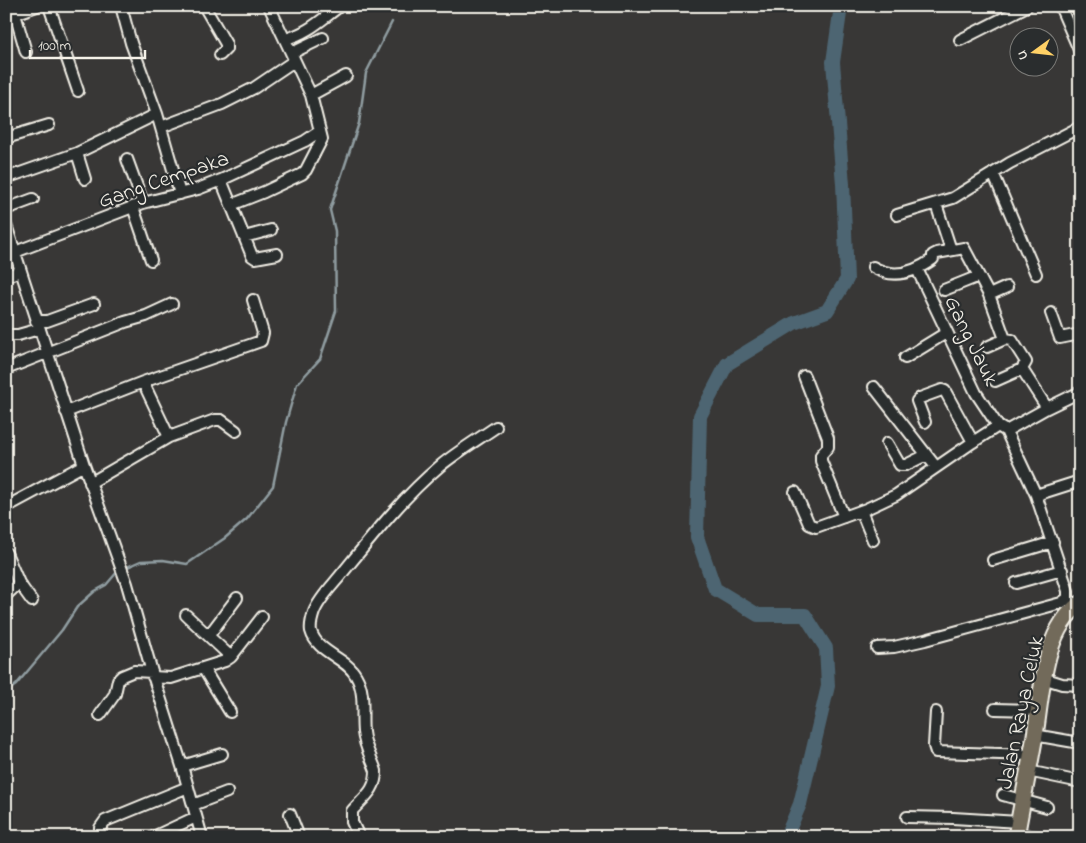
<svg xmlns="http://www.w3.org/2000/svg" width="1086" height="843" viewBox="0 0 1086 843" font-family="'Indie Flower',sans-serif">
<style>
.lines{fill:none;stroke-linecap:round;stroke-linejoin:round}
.stream{stroke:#909da1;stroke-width:2.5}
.river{stroke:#4d6572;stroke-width:14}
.minor-casing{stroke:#f4f1e8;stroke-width:14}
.highway-casing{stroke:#f4f1e8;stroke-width:19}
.minor{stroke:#2a2d2e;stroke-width:10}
.highway{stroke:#726b5a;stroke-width:15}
.labels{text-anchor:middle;stroke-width:4.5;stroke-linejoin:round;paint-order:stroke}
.street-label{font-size:22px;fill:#f4f1e8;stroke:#2a2d2e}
</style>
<rect width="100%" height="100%" fill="#383736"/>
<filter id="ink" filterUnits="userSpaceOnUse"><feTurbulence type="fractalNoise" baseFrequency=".02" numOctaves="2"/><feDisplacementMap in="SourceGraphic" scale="10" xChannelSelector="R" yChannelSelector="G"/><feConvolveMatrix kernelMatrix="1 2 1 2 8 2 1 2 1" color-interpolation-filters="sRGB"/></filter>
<g filter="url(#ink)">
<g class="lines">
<path class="stream" d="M125,568L141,561L163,560L187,564L225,538L247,519L273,486L286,422L297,384L320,359L336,311L335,231L330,210L359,123L366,73L392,22
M6,692L16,685L62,630L77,607L95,591L106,585L118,571"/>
<path class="river" d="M786,837L800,804L828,686L826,648L805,615H758L715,589L697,537L700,416L727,364L794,323L827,311L847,279L843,184L833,62L841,6"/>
<g class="minor-casing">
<path id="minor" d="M49,6L78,91
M121,6L131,43L157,114L180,194
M204,6L226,44V49L220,55
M1060,6L1080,52
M15,14L26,52
M6,17L37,6
M285,39C307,34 322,19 340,6
M960,40L1027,6
M292,53L323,38
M311,95L346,76
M161,127L222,104L254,88L294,61
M6,138L49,125
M77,153L85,179
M127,159L143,203
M993,173L1036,274
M6,178L77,153L157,114
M221,180L252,256L255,258L277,254
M936,204L951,250
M231,205L264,192L302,174L306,170L322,139L311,95L269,6
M133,207L151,260
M6,209L33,199
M897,215L953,198L1010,163L1080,127
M6,225L84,465L127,584L152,672L182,766L202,837
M244,237L271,230
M15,252L143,203L198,189L221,180L305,141L320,131
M873,267C894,280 915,272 933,259V255L937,253L964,248L989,295L1005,339
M917,269L976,393L998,426
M6,276L21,271
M944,290L979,276
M989,295L1007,287
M1051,313L1060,338L1080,334
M36,321H47L94,304
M6,335H18L39,329
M987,347L1005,339L1012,340L1026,362L1022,369L995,381
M905,358L946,333
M6,369L125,322L146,316L172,304
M1022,369L1047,408
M804,376L828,438V447L821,455V461L844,517
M143,382L169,437
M874,387L936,467
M66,412L143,382L261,341L263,333L253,300
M925,422L917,401L920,398L942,390L945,391L973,442
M1006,431L1036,495L1068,591V598L1071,602
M1006,431L1047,408L1080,392
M887,443L900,465H906L926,455
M90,483L169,437L215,420H221L236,431
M795,492L809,524L816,527L866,509L896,495L973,442L998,426L1006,431
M1036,495L1080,481
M6,507L84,465
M861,511L873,540
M6,553L19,583L32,601
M993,560L1053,542
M1016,583L1062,570
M6,595L19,583
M209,635L237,598
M877,648L894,647L925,640L1061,603L1068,598
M231,657L262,617
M203,668L230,712
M153,677L171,678L225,661L231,657L186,615
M1043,678L1062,684L1080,685
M995,709L1038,710
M936,712L934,746L936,752L1030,755
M100,715L115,694L118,680L122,676L134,671L152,672
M1034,735L1080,743
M182,766L222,754
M1028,771L1080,782
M1003,795L1047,807
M193,805L227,792
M290,814L299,837
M907,817L953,818L1019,822
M1017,834L1037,837
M102,837L100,828L105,821L188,787
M153,837L196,817
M359,837L352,822V811C364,797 376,791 376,771C372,759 364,745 363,732C361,713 366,693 356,676C346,657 317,653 311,631C310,626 312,618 314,612C319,599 331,587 340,576C371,538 402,498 440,466C457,452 477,440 496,427"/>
</g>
<g class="highway-casing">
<path id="highway" d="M1016,837C1022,803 1029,769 1035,735C1042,693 1043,630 1080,604"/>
</g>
<use href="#minor" class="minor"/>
<use href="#highway" class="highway"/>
</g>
</g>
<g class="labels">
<g class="street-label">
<text transform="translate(163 178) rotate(-19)" y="8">Gang Cempaka</text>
<text transform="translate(973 340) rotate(64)" y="8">Gang Jauk</text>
<text transform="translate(1019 712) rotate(-78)" y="8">Jalan Raya Celuk</text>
</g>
</g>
<rect width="1086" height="843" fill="none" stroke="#2a2d2e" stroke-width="25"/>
<rect x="12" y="12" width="1061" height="818" fill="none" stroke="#f4f1e8" stroke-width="2" filter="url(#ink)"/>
<g transform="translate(1034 52) rotate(255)"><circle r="24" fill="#2a2d2e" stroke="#7b7b78"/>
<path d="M0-4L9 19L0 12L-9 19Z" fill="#ffd166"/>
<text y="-8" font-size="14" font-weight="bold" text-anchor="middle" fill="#f4f1e8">U</text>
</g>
<path d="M30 50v8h115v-8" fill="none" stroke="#f4f1e8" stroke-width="2.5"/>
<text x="38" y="50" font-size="15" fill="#f4f1e8" stroke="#2a2d2e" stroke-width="4" paint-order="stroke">100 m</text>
</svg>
